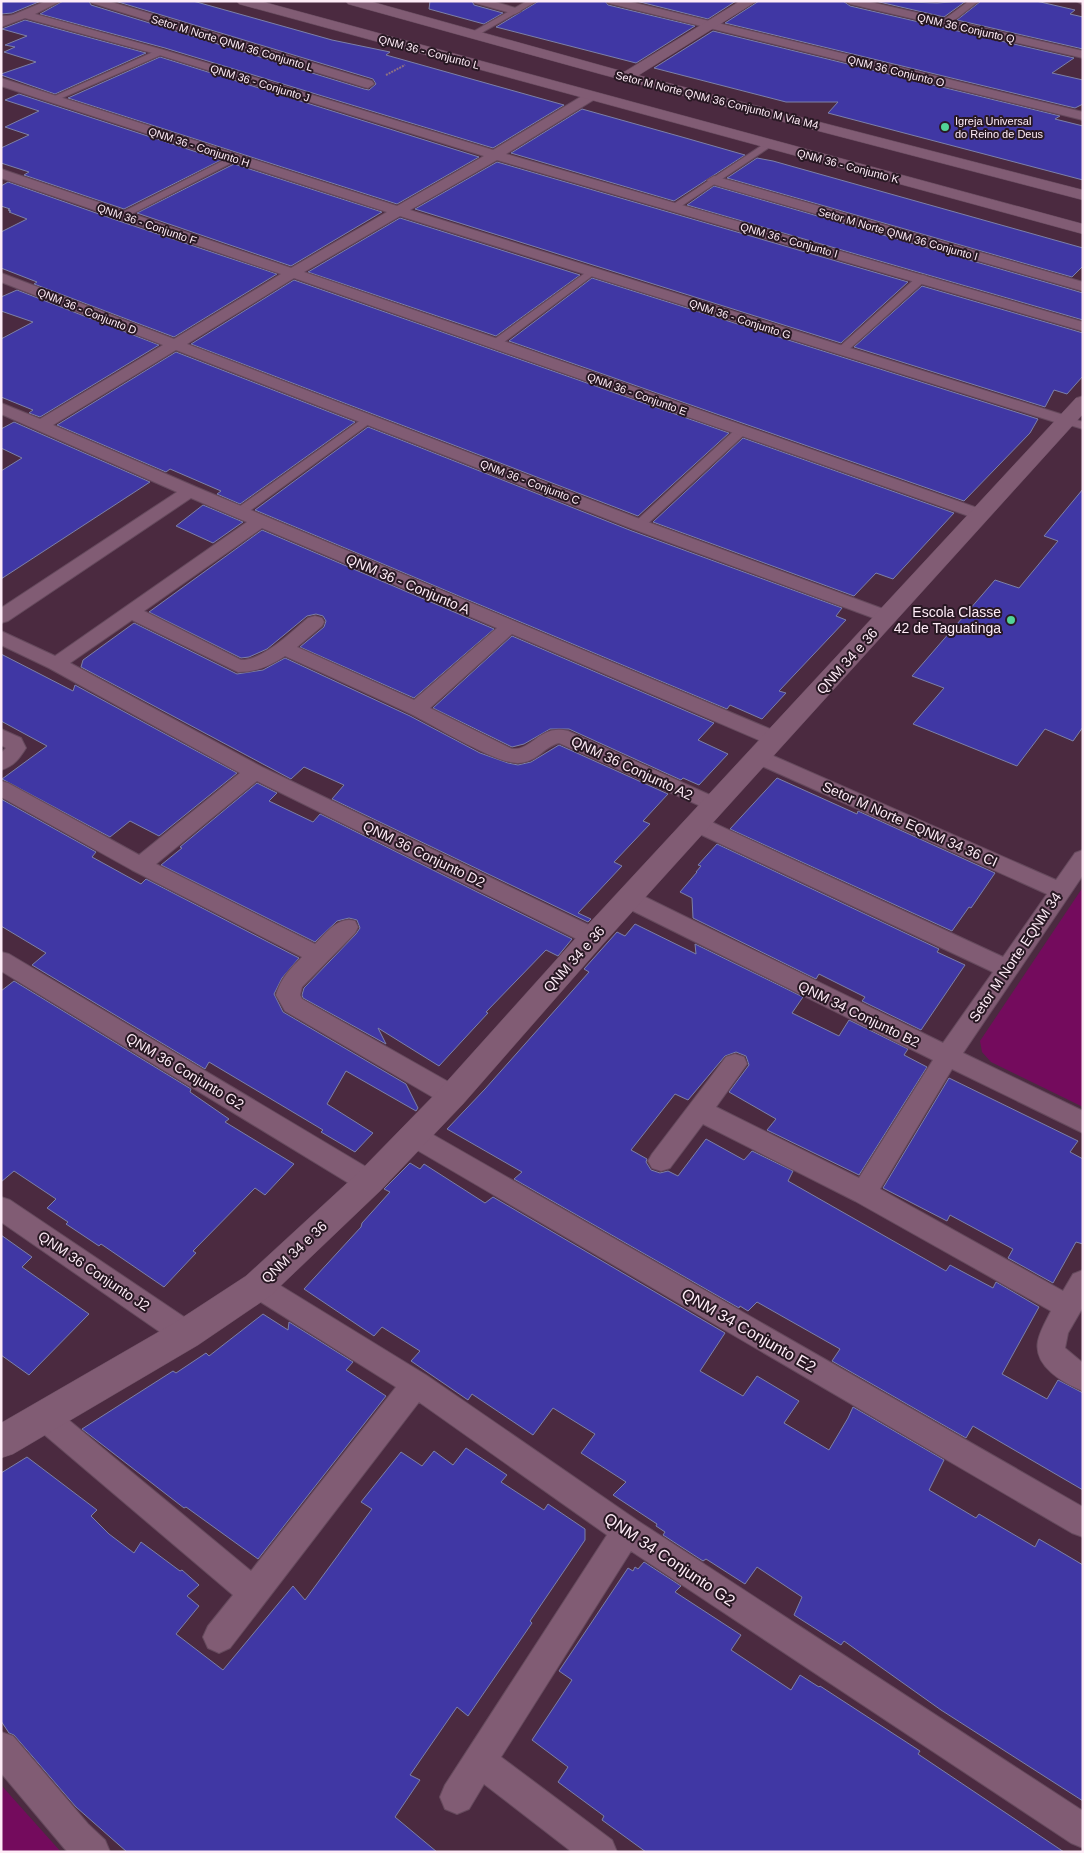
<svg xmlns="http://www.w3.org/2000/svg" width="1084" height="1853" viewBox="0 0 1084 1853" font-family="Helvetica,sans-serif">
<style>
.green{fill:#740b5d}
.building{fill:#4037a4;stroke:#7c80a8}
.lines{fill:none;stroke-linecap:round;stroke-linejoin:round}
.service-casing{stroke:#664a5d;stroke-width:1}
.pedestrian-casing{stroke:#664a5d;stroke-width:2}
.minor-casing{stroke:#664a5d;stroke-width:2}
.tertiary-casing{stroke:#664a5d;stroke-width:1}
.secondary-casing{stroke:#664a5d;stroke-width:1}
.path{stroke:#8d7183;stroke-width:2;stroke-dasharray:2 1;stroke-linecap:butt}
.service{fill:#815c74;fill-rule:evenodd}
.pedestrian{fill:#815c74;fill-rule:evenodd}
.minor{fill:#815c74;fill-rule:evenodd}
.tertiary{fill:#815c74;fill-rule:evenodd}
.secondary{fill:#815c74;fill-rule:evenodd}
.poi-dot{fill:#52d397;stroke:#281823;stroke-width:2}
.labels{text-anchor:middle;stroke-width:4;stroke-linejoin:round;paint-order:stroke}
.far-street-label{font-size:11px;fill:#feecf7;stroke:#281823}
.far-poi-label{font-size:11px;fill:#feecf7;stroke:#281823;text-anchor:start}
.street-label{font-size:14px;fill:#feecf7;stroke:#281823}
.poi-label{font-size:14px;fill:#feecf7;stroke:#281823;text-anchor:end}
.near-street-label{font-size:16px;fill:#feecf7;stroke:#281823}
</style>
<rect width="100%" height="100%" fill="#4b2a40"/>
<path class="green" d="M1083,887V1107L991,1062L982,1052L980,1041Z
M1,1785L61,1852H1Z"/>
<path class="building" d="M1,1H41L12,13L1,14Z
M63,1H89L91,5L364,89L369,90L376,84L373,79L115,1H193L332,40L390,52L386,55L564,105L493,148L165,48L40,14Z
M430,1H472L474,5L503,13L484,24L429,9Z
M539,1H605L608,5L695,26L636,63L496,27Z
M636,1H736L708,19Z
M759,1H843L850,6L1074,58L1052,73L1083,80V104L1075,108L725,23Z
M875,1L937,3L966,1L944,17Z
M981,1H1036L1075,10L1070,14L1083,17V49L957,20Z
M25,20L146,53L55,94L1,75V74L36,62L4,52L15,47L5,45L27,36L2,29Z
M713,31L1060,116L1055,119L1083,126V180L828,113L838,102H786L654,68Z
M160,57L479,157L397,204L68,98Z
M19,94L221,160L124,209L24,175L29,172L1,163V148L29,135L5,127L39,111L5,100Z
M582,109L682,137L745,155L674,201L511,153Z
M757,158L773,161L1083,248V266L1072,277L727,178Z
M497,162L908,282L841,343L415,209Z
M234,164L382,212L291,266L137,213Z
M8,182L116,220L277,274L174,337L34,284L37,282L1,268V232L27,219L9,212L11,211L8,210L10,209L1,206V186Z
M714,186L1083,293V320L687,205Z
M400,218L580,275L496,336L308,272Z
M592,278L1038,419L1030,433L964,501L509,341Z
M294,280L729,433L638,516L191,344Z
M922,286L1083,333V376L1067,394L1054,390L1045,407L854,347Z
M17,290L159,345L40,417L29,413L33,410L1,397V339L33,322L1,311V297Z
M176,352L355,422L240,504L217,494L221,491L170,469L166,472L57,425Z
M14,422L150,482L1,579V471L22,458L1,448V429Z
M368,427L632,531L842,608L836,616L846,620L779,691L786,693L762,719L730,705L727,709L255,510Z
M743,438L954,513L893,579L876,573L854,596L653,522Z
M1083,489V727L1073,741L1045,729L1017,766L913,724L944,688L912,676L995,580L1019,588L1058,541L1044,536Z
M203,505L243,522L213,543L176,526Z
M262,530L494,629L414,698L300,647L324,627L326,621L323,616L316,614L307,616L267,649L249,657L241,658L149,612Z
M134,623L237,674L263,670L285,658L410,716L480,753L508,763L518,765L531,762L559,745L668,794L643,821L650,824L614,862L622,866L578,913L591,919L588,922L332,799L344,785L304,767L291,779L81,667L83,660Z
M512,636L714,723L698,740L728,754L699,785L683,778L681,780L569,729H550L524,744L512,747L433,708Z
M1,654L73,691L75,685L237,773L159,836L130,821L110,837L2,779L47,746L1,721Z
M777,778L857,814L858,811L995,873L971,908L969,907L952,931L730,829Z
M257,783L277,793L269,801L313,822L320,814L572,939L558,956L546,950L486,1012L488,1013L439,1066L378,1028L386,1044L303,998L302,995L304,988L356,934L360,928L357,920L349,918L337,921L315,942L161,865L182,848L180,847Z
M1,799L96,852L92,857L141,884L146,879L299,958L282,978L274,994L283,1012L406,1084L418,1108L416,1111L346,1071L327,1104L373,1133L355,1152L321,1132L323,1130L209,1062L205,1069L32,965L46,953L1,926Z
M717,844L939,949L937,952L965,965L921,1030L862,1001L865,997L819,974L816,979L693,918L692,898L680,892L697,872H696L701,866L698,865Z
M635,924L696,954L695,944L803,997L792,1013L839,1036L849,1020L908,1049L904,1055L927,1067L859,1175L767,1130L776,1119L729,1092L749,1065L746,1056L736,1052L725,1056L688,1100L675,1094L631,1150L647,1159L646,1162L651,1170L660,1173L668,1171L678,1176L706,1139L744,1160L752,1151L793,1171L788,1181L946,1271L950,1265L993,1288L996,1282L1039,1307L1002,1374L1047,1399L1058,1380L1083,1393V1490L973,1426L966,1438L832,1361L840,1349L757,1302L748,1311L740,1306L739,1308L514,1179L522,1172L447,1129L485,1089L589,972L584,969L617,932L625,936Z
M14,981L191,1089L190,1092L229,1119L225,1122L294,1164L265,1195L255,1188L193,1251L196,1253L164,1287L101,1244L99,1246L66,1224L68,1222L47,1208L56,1199L14,1171L1,1182V991Z
M949,1078L1078,1141L1070,1152L1083,1159V1244L1076,1242L1053,1283L1008,1258L1013,1249L950,1215L947,1221L883,1188Z
M410,1163L420,1169L424,1164L485,1203L493,1197L725,1333L700,1371L743,1396L757,1376L799,1401L784,1423L829,1450L848,1418L853,1407L944,1460L929,1490L976,1518L979,1514L1035,1547L1039,1539L1083,1565V1801L941,1710L844,1641L841,1645L794,1615L802,1597L757,1567L745,1584L706,1559L703,1561L663,1535L665,1532L656,1526L657,1524L613,1495L626,1482L581,1453L595,1434L553,1408L533,1435L472,1394L468,1400L411,1361L420,1351L382,1327L374,1336L304,1289L361,1227L362,1223L390,1192L384,1189Z
M1,1235L32,1257L22,1267L89,1314L29,1375L1,1355Z
M263,1314L288,1330L289,1322L353,1362L346,1370L386,1396L258,1559L186,1507L184,1508L82,1429L173,1371L176,1373L206,1353L209,1356Z
M466,1448L507,1475L501,1482L544,1510L548,1504L585,1529V1540L530,1621L532,1623L468,1716L457,1707L410,1775L420,1780L395,1817L437,1852H127L76,1807L14,1735L9,1733L1,1721V1473L27,1457L97,1510L91,1516L109,1534L134,1553L141,1542L180,1571L182,1570L199,1585L187,1596L199,1606L176,1634L223,1670L293,1586L305,1600L372,1509L361,1502L401,1452L422,1466L434,1451L453,1465Z
M644,1562L681,1586L675,1592L741,1635L731,1650L791,1690L800,1675L819,1687L820,1686L920,1751L918,1754L1064,1852H646L602,1820L604,1816L558,1782L568,1767L532,1740L572,1680L559,1671L628,1568L633,1571L635,1567L638,1569Z"/>
<g class="lines">
<g class="service-casing">
<path id="service" d="M17,15L19,18L1,20V16Z"/>
</g>
<g class="pedestrian-casing">
<path id="pedestrian" d="M527,1H537L476,36L469,34Z
M969,1H979L948,25H942V21Z
M160,49L164,52L163,54L55,101L52,102L48,99Z
M767,142L772,145L770,147L677,209H671L669,207Z
M234,155L237,156V160L124,218H116L115,216Z
M592,268L596,269L597,271L596,273L500,345H492L490,343L492,341Z
M922,275L926,276L927,278L926,280L845,353H837L835,351L837,349L918,276Z
M369,415L373,417L375,419L373,421L244,515H236L234,512L236,509L365,417Z
M1064,416L1083,422V429L1060,422L1058,420L1060,418Z
M741,427L747,431L745,434L643,528H635L633,525L635,522L737,428Z"/>
</g>
<g class="minor-casing">
<path id="minor" d="M46,1H61L35,14L164,50L493,150L587,93H595L597,96L595,99L506,154L1083,322V331L497,160L410,210L1070,417L1072,420L1070,423H1058L400,216L304,272L501,340L986,511L989,515L986,519L980,520L294,278L187,344L645,521L894,613L896,617L894,621L887,623L633,529L176,350L53,425L196,487L782,734L785,739L782,744L775,746L768,744L512,634L430,708L512,749C532,751 540,724 568,731L721,800L725,805L721,810L714,812L559,743C543,747 538,762 518,763C497,764 433,725 411,714C369,694 327,675 285,656C270,666 256,672 238,672L132,620L70,663L262,767L601,931L604,937L601,943L593,945L585,943L257,781L156,864L315,944C327,933 338,916 355,921L358,927L355,933L302,987L300,995L302,999L461,1089L464,1096L461,1103L452,1106L443,1103L285,1011L276,995C281,978 290,969 302,957L132,870L1,797V781L8,783L139,855L240,773L49,668L1,645V631L55,656L247,522L191,498L8,621L1,623V608L177,492L1,414V403L40,419L163,345L1,282V273L174,339L281,274L1,178V169L291,268L387,212L1,86V78L397,206L484,156L156,54L25,18L1,27V20ZM262,528L497,628L414,700L297,647L322,626L324,622L322,618L315,616L308,618C291,632 264,660 241,660L144,611Z
M91,1H108L372,81L374,84L368,88L364,87L92,3Z
M474,1H492L519,9L521,11L515,14L475,3Z
M607,1H627L1083,112V120L608,3Z
M845,1H866L1083,51V58L850,4Z
M1076,1H1083V5Z
M714,176L1083,282V291L709,183L707,180Z
M1,729L21,738L26,748C19,759 14,766 1,770V753L6,748L1,745Z
M760,750L1056,880L1075,853L1083,850V875L963,1053L1083,1111V1133L952,1069L880,1189L1063,1291L1073,1274L1083,1270V1307L1068,1333L1065,1348L1083,1363V1391C1063,1383 1033,1366 1038,1341C1040,1331 1046,1321 1051,1311L855,1201L703,1124L670,1168L661,1171L652,1168L648,1161L652,1154L726,1057L735,1054L744,1057L747,1064L716,1107L859,1178L933,1060L621,905L618,899L621,893L629,891L637,893L943,1043L993,972L689,829L686,824L689,819L697,817L705,819L1003,957L1047,894L753,762L750,757L753,752Z
M1,952L9,954L378,1174L382,1182L378,1190L369,1193L360,1190L1,971Z
M414,1126L423,1129L1083,1507V1537L1072,1533L405,1143L401,1136L405,1129Z
M1,1197L10,1200L196,1325L200,1334L196,1343L186,1346L176,1343L1,1222Z
M258,1274L268,1278L426,1375L638,1521L1083,1811V1848L1071,1843L631,1551L501,1757L612,1840L617,1852H572L484,1784L469,1809L457,1814L445,1809L440,1797L445,1785L607,1535L419,1402L230,1648L219,1653L208,1648L203,1637L208,1626L233,1595L33,1425L29,1416L33,1407L43,1403L53,1407L251,1571L396,1387L248,1294L245,1286L248,1278Z
M1,1732L13,1736L88,1824L105,1840L110,1852H68L64,1848L1,1773Z"/>
</g>
<g class="tertiary-casing">
<path id="tertiary" d="M740,1H757L631,80H621L619,77L621,74Z
M1083,396V414L603,944L463,1104L380,1191L270,1296L198,1345L13,1454L1,1458V1423L174,1323L246,1276L358,1173L441,1088L583,930L1076,398Z"/>
</g>
<g class="secondary-casing">
<path id="secondary" d="M237,1H260L1083,224V234L239,4Z
M346,1H369L614,69L1083,190V200L604,75L348,4Z"/>
</g>
<path class="path" d="M386,75L405,65"/>
<use href="#service" class="service"/>
<use href="#pedestrian" class="pedestrian"/>
<use href="#minor" class="minor"/>
<use href="#tertiary" class="tertiary"/>
<use href="#secondary" class="secondary"/>
</g>
<g class="poi-dot">
<circle cx="945" cy="127" r="5"/>
<circle cx="1011" cy="620" r="5"/>
</g>
<g class="labels">
<g class="far-street-label">
<text transform="translate(966 28) rotate(13)" y="4">QNM 36 Conjunto Q</text>
<text transform="translate(232 43) rotate(17)" y="4">Setor M Norte QNM 36 Conjunto L</text>
<text transform="translate(429 52) rotate(15)" y="4">QNM 36 - Conjunto L</text>
<text transform="translate(896 71) rotate(14)" y="4">QNM 36 Conjunto O</text>
<text transform="translate(260 83) rotate(17)" y="4">QNM 36 - Conjunto J</text>
<text transform="translate(717 100) rotate(14)" y="4">Setor M Norte QNM 36 Conjunto M Via M4</text>
<text transform="translate(199 147) rotate(18)" y="4">QNM 36 - Conjunto H</text>
<text transform="translate(848 166) rotate(15)" y="4">QNM 36 - Conjunto K</text>
<text transform="translate(147 224) rotate(19)" y="4">QNM 36 - Conjunto F</text>
<text transform="translate(898 234) rotate(16)" y="4">Setor M Norte QNM 36 Conjunto I</text>
<text transform="translate(789 240) rotate(16)" y="4">QNM 36 - Conjunto I</text>
<text transform="translate(87 311) rotate(22)" y="4">QNM 36 - Conjunto D</text>
<text transform="translate(740 319) rotate(18)" y="4">QNM 36 - Conjunto G</text>
<text transform="translate(637 394) rotate(20)" y="4">QNM 36 - Conjunto E</text>
<text transform="translate(530 482) rotate(21)" y="4">QNM 36 - Conjunto C</text>
</g>
<g class="far-poi-label">
<text x="955" y="125">Igreja Universal<tspan x="955" dy="13">do Reino de Deus</tspan></text>
</g>
<g class="street-label">
<text transform="translate(408 584) rotate(23)" y="5">QNM 36 - Conjunto A</text>
<text transform="translate(847 661) rotate(-48)" y="5">QNM 34 e 36</text>
<text transform="translate(632 768) rotate(25)" y="5">QNM 36 Conjunto A2</text>
<text transform="translate(910 824) rotate(24)" y="5">Setor M Norte EQNM 34 36 CI</text>
<text transform="translate(424 854) rotate(26)" y="5">QNM 36 Conjunto D2</text>
<text transform="translate(1015 957) rotate(-56)" y="5">Setor M Norte EQNM 34</text>
<text transform="translate(574 959) rotate(-48)" y="5">QNM 34 e 36</text>
<text transform="translate(859 1014) rotate(26)" y="5">QNM 34 Conjunto B2</text>
<text transform="translate(185 1071) rotate(31)" y="5">QNM 36 Conjunto G2</text>
<text transform="translate(294 1252) rotate(-43)" y="5">QNM 34 e 36</text>
<text transform="translate(94 1271) rotate(34)" y="5">QNM 36 Conjunto J2</text>
</g>
<g class="poi-label">
<text x="1001" y="617">Escola Classe<tspan x="1001" dy="16">42 de Taguatinga</tspan></text>
</g>
<g class="near-street-label">
<text transform="translate(749 1330) rotate(30)" y="6">QNM 34 Conjunto E2</text>
<text transform="translate(670 1559) rotate(34)" y="6">QNM 34 Conjunto G2</text>
</g>
</g>
<rect width="1084" height="1853" fill="none" stroke="#feecf7" stroke-width="5"/>
</svg>
